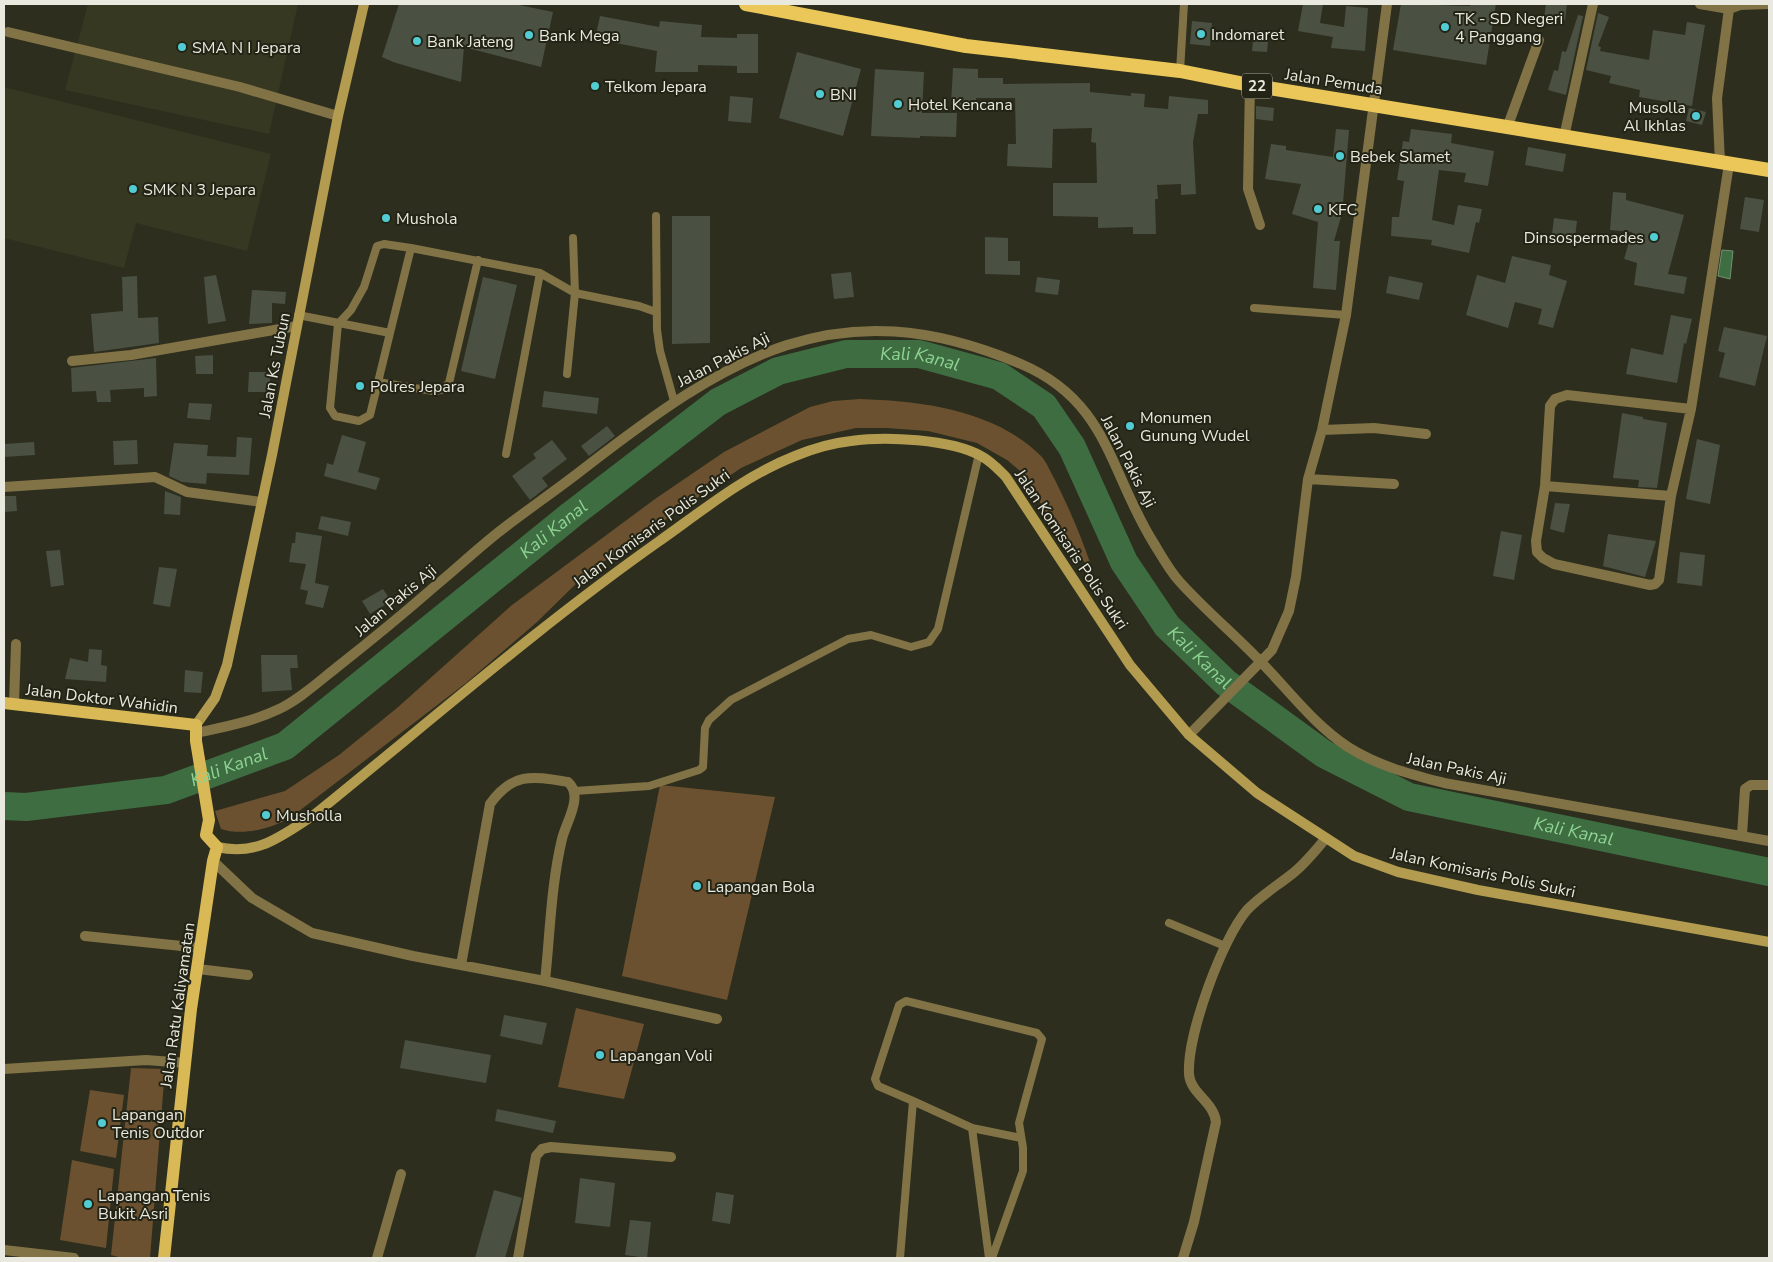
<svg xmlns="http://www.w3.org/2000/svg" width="1773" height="1262" viewBox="0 0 1773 1262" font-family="'Nunito Sans',sans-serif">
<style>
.built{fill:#373822}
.green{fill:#6b512f}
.water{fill:#3e6d42;stroke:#719271}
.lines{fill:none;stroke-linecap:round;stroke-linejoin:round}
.river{stroke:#3e6d42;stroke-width:28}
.building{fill:#4a5142}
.service{stroke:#827346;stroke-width:8}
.minor{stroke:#827346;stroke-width:10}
.secondary{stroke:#b39b50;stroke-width:10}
.primary{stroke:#d9b956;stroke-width:12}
.trunk{stroke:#eac758;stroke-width:14}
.poi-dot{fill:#51ccd3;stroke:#232415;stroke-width:2}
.labels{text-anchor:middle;stroke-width:4;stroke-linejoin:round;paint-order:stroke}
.shield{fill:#232415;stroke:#aeaea2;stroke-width:1}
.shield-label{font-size:15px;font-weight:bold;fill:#e9e9df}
.poi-label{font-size:16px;fill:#e9e9df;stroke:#232415;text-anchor:start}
.street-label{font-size:16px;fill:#e9e9df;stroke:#232415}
.water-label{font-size:18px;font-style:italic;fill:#8ed392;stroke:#232415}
</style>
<rect width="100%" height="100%" fill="#2d2e1e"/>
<path class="built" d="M88,4H298L269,134L65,90Z
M4,87L271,154L247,251L136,223L124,268L4,238Z"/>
<path class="green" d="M860,399C922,401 996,410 1042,457C1047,463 1051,473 1055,480C1070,510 1083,540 1093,572L1052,524L1025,475L1007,460L977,443L928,431L886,428H856L802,440L741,468L587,573L537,622L466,683L290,818C270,829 243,836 221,829L215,811L285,791L339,755L397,708L512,605L655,499L724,452L810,407L833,401Z
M660,785L775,797L727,1000L622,976Z
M576,1008L644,1024L624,1099L558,1087Z
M131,1068L165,1069L150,1258H122L111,1255Z
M90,1090L124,1095L116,1158L80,1151Z
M72,1160L114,1169L106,1248L60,1240Z"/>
<path class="water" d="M1722,250L1733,251L1730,279L1718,276Z"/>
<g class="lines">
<path class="river" id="s1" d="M4,806L26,807L166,790L285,746L571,515L718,402L778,371L846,354H919L999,376L1044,406L1072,447L1124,562L1167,626L1226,683L1324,754L1409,797L1769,872"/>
</g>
<path class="building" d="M399,4H514L553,12L541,67L464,47L461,82L393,62L382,57Z
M1303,4H1323L1320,23L1344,27L1346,6L1368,8L1365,51L1331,48L1333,37L1298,31Z
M1401,4L1470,6V4H1496L1486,65L1393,50Z
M1546,4H1567L1565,20L1544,17Z
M1598,13L1609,17L1598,46L1601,47L1600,51L1649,60L1653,30L1685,35L1687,22L1705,25L1692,106L1639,97L1640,90L1609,83L1611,76L1586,70Z
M1578,15L1583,16L1566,95L1548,90L1554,70L1558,71L1562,51L1566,52Z
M600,16L659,27L660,21L702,25L701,37L737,38V34H758V73H737V66L698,65V72H655L657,51L595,39Z
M1192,21L1212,23L1210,46L1190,44Z
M1254,30L1269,32L1267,52L1252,51Z
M797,52L861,69L843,136L779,118Z
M953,68L978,69V78H1003V84L1090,83V92L1131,96V93L1145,94L1144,107L1168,109L1169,96L1208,100V114H1198L1193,142L1196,194L1181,195V184L1157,185L1158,199H1155L1156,234H1133V227L1098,228V217L1053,216V183H1097L1096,143L1091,142L1092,128L1053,129L1052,168L1007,166L1008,144H1016L1015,98H976V106L951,104Z
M875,69L924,72L922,113H957L956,137L920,136V138L871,136Z
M730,96L753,98L751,123L728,121Z
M1256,106L1274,108L1273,121L1256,119Z
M1689,108L1706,112L1702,125L1686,121Z
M1336,129L1349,130L1343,203H1345L1334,241H1340L1336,290L1313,288L1318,222L1292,214L1301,184L1265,179L1271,144L1286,146V150L1333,157Z
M1411,129L1452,134L1451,143L1494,151L1488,186L1464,182L1466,173L1439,170L1432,220L1454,225L1458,205L1482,209L1479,223L1476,222L1469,253L1431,245L1432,240L1391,236L1392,217H1399L1404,181L1397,180L1403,141L1409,142Z
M1528,147L1566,154L1563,172L1525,165Z
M1613,192L1626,193V200L1684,215L1668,274L1687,277L1684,294L1634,285L1637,263L1624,259L1632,232L1610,230Z
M1745,197L1764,200L1759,232L1740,229Z
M672,216H710V343L672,344Z
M1554,218L1577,221L1575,238L1552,234Z
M985,237L1008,238V261H1020V275L985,274Z
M1512,256L1551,265L1549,275L1567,281L1553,328L1538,324L1542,309L1515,302L1508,328L1466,315L1477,275L1505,283Z
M851,272L854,297L834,299L831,274Z
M216,275L226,321L208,324L204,277Z
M137,276L138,318L158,317L159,343L94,352L91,314L123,311L122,277Z
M1389,276L1423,283L1419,300L1386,293Z
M483,277L517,285L495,379L461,371Z
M1037,277L1060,280L1058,295L1035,292Z
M252,290L286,292L285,304L272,303V323L249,324Z
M1671,315L1692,319L1686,344L1684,343L1677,383L1626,374L1631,348L1663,355Z
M1724,327L1767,336L1755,386L1719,377L1725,353L1718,351Z
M213,355V374H196L195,356Z
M156,358L157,396L144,397V388L110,390L111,402H97L96,391L72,392L71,368Z
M249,372H270V392H248Z
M544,391L599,398L597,414L542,407Z
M189,403L212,404L210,420L187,418Z
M1622,413L1643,417V419L1667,423L1657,488L1638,487L1639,480L1613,478Z
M607,426L615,436L589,456L581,446Z
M342,435L366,442L358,472L380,478L376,490L324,476L327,463L333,465Z
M237,437L252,438L249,475L207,473L206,484L182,482L169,476L174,443L208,445L207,456L236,457Z
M1697,439L1720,445L1710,504L1686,499Z
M137,440L138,464L114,465L113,441Z
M552,440L567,459L542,478L548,486L530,500L512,476L536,458L533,454Z
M34,442L35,455L4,457V444Z
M165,491L181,497L180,515L164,514Z
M4,496H16L17,511L4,512Z
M1555,503L1570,504L1564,533L1550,529Z
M321,516L351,522L348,536L318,529Z
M1501,531L1522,535L1514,580L1493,576Z
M296,532L322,536L315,583L329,586L323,608L305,604L308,591L300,589L306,564L289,562L292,543H295Z
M1608,534L1656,541L1645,577L1603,566Z
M60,550L64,585L51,587L46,551Z
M1680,552L1705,555L1702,586L1677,583Z
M159,567L177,569L170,607L153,604Z
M383,589L391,601L370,614L362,601Z
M89,649L102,650L101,665L107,666L106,682L65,679L70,658L88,662Z
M261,655H297L298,668H290L292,690L262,692Z
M185,670L203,672L201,693L184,692Z
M504,1015L547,1023L542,1045L500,1036Z
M405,1040L491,1055L486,1083L400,1068Z
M497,1109L556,1121L553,1133L495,1121Z
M580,1178L615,1183L610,1227L575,1223Z
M494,1190L522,1198L505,1258H475Z
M716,1192L734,1195L730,1224L712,1221Z
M630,1220L651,1222L647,1258L625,1255Z"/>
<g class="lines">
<path class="service" d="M1180,71L1184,4
M656,216L657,330L660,351L674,401
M1254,308L1346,315
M298,315L390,333L411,248L540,273L575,293L639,306L656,312
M390,333L370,415L359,421L335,416L330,408L338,324L351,310L364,287L377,246L384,244L411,248
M567,374L575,293L573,238
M378,382L433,391L441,390L449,383L478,260
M506,454L540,273
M575,791L649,786L699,770L703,767L705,728L709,720L731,700L848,639L871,635L911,647L929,642L938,629L979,454
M1169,923L1225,946
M913,1101L972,1128L1021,1138
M972,1128L989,1258
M900,1258L913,1101L878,1086L875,1079L899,1005L906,1001L1037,1033L1042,1039L1019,1123L1023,1148V1171L992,1258"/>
<path class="minor" d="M1700,4L1729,9L1740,5L1769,4
M8,32L240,87L338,116
M1250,85L1248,189L1260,225
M1507,128L1539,40
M1564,137L1593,4
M1720,163L1717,98L1729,9
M72,361L131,355L297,326
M1691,409L1567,395L1555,399L1550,406L1545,486L1536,541L1537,552L1543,558L1554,564L1650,585L1655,584L1659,580L1671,496L1691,409L1729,164
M1322,430L1374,428L1426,434
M1308,479L1394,484
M1545,486L1671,496
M4,487L155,477L187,492L262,502
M14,704L16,644
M196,733C224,727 252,722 279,709C300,699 318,682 336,668C369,642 402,615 434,587C456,569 477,549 500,531C527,510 555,491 582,470C727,358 835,285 1021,364C1108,401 1109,471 1153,542C1161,555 1169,570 1179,581C1204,609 1233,633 1258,659C1288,689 1312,723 1348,747C1378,766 1410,774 1444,783L1769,841
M1189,735L1272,650L1289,611L1296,577L1308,479L1322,430L1346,315L1387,4
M1742,835L1745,789L1751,785H1769
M213,861L252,898L312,933L413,956L545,981L717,1019
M85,936L201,948
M461,965L490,804C513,772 532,776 568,782C584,796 566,822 562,839C551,885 550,934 545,981
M198,969L248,975
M4,1069L146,1060L185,1063
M4,1250L74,1258
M377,1258L401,1174
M518,1258L536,1156L542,1149L551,1147L671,1157
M1183,1258L1194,1222L1216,1122C1214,1102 1190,1093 1189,1074C1187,1035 1222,939 1247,910C1260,896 1277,886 1292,874C1305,864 1315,851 1326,838"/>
<path class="secondary" d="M196,725L215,698L227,665L272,455L338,116L364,4
M217,847C259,856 281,836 314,815C428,723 539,626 658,542C702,511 744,476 795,456C812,449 832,443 851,441C885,436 951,439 981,456C991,461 998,469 1006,477L1130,665L1189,735L1257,793L1354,856L1398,872L1478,890L1769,942"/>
<path class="primary" d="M4,703L196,725V741L209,820L206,835L217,847L213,861L191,1009L164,1258"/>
<path class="trunk" d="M746,4L966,46L1180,71L1250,85L1769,170"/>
</g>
<g class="poi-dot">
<circle cx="1445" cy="27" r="5"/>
<circle cx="1201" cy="34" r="5"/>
<circle cx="529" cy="35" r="5"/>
<circle cx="417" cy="41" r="5"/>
<circle cx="182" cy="47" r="5"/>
<circle cx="595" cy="86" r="5"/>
<circle cx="820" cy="94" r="5"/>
<circle cx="898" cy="104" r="5"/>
<circle cx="1696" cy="116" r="5"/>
<circle cx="1340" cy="156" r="5"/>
<circle cx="133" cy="189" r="5"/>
<circle cx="1318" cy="209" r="5"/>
<circle cx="386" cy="218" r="5"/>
<circle cx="1654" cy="237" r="5"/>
<circle cx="360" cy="386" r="5"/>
<circle cx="1130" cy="426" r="5"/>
<circle cx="266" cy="815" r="5"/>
<circle cx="697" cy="886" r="5"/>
<circle cx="600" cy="1055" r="5"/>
<circle cx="102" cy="1123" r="5"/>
<circle cx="88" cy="1204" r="5"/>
</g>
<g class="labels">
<rect class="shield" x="1242" y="73.5" width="30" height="25" rx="4"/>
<g class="shield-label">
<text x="1257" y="91">22</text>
</g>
<g class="poi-label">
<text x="1455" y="24">TK - SD Negeri<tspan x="1455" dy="18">4 Panggang</tspan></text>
<text x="1211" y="40">Indomaret</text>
<text x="539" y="41">Bank Mega</text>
<text x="427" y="47">Bank Jateng</text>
<text x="192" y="53">SMA N I Jepara</text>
<text x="605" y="92">Telkom Jepara</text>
<text x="830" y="100">BNI</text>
<text x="908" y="110">Hotel Kencana</text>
<text x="1686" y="113" text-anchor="end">Musolla<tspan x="1686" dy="18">Al Ikhlas</tspan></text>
<text x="1350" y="162">Bebek Slamet</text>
<text x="143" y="195">SMK N 3 Jepara</text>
<text x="1328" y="215">KFC</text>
<text x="396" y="224">Mushola</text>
<text x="1644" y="243" text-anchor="end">Dinsospermades</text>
<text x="370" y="392">Polres Jepara</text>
<text x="1140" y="423">Monumen<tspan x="1140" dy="18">Gunung Wudel</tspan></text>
<text x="276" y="821">Musholla</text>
<text x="707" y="892">Lapangan Bola</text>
<text x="610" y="1061">Lapangan Voli</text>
<text x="112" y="1120">Lapangan<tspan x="112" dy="18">Tenis Outdor</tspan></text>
<text x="98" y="1201">Lapangan Tenis<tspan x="98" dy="18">Bukit Asri</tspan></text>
</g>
<g class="street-label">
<text transform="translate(1334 81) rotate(9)" y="6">Jalan Pemuda</text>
<text transform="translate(723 359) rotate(-27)" y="6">Jalan Pakis Aji</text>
<text transform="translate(274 365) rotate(-79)" y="6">Jalan Ks Tubun</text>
<text transform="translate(1129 461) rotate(63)" y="6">Jalan Pakis Aji</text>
<text transform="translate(651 528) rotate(-36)" y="6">Jalan Komisaris Polis Sukri</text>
<text transform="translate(1072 549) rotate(56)" y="6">Jalan Komisaris Polis Sukri</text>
<text transform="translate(395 600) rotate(-40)" y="6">Jalan Pakis Aji</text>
<text transform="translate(102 698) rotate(7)" y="6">Jalan Doktor Wahidin</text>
<text transform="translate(1457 768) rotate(12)" y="6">Jalan Pakis Aji</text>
<text transform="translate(1483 872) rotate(12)" y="6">Jalan Komisaris Polis Sukri</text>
<text transform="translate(177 1005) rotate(-82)" y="6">Jalan Ratu Kaliyamatan</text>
</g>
<g class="water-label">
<text dy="6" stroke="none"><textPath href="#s1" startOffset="1055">Kali Kanal</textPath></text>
<text dy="6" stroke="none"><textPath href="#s1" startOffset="635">Kali Kanal</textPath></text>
<text dy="6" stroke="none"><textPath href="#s1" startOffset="1489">Kali Kanal</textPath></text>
<text dy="6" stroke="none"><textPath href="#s1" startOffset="230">Kali Kanal</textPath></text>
<text dy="6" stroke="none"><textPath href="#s1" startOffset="1910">Kali Kanal</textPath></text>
</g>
</g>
<rect width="1773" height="1262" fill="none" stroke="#e9e9df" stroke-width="10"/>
</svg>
